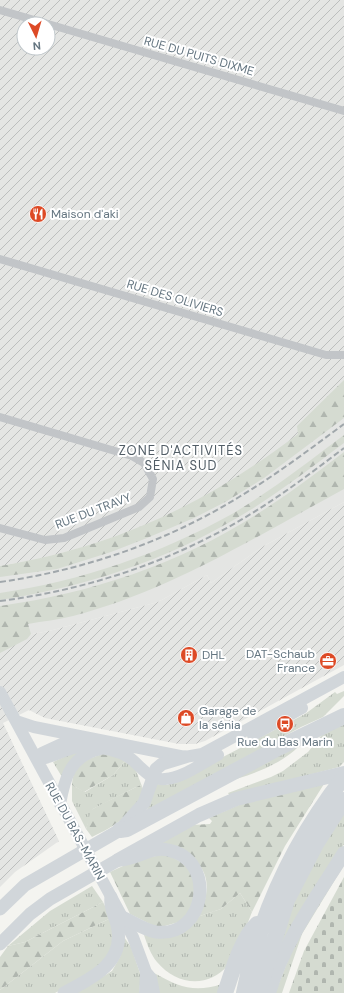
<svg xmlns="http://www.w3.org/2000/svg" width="344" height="993" viewBox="0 0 344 993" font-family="'DM Sans',sans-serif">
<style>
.built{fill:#e4e5e3}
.industrial{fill:url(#industrial-furrows);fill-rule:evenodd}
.grass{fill:url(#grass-tufts)}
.forest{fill:url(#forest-firs)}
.cemetery{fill:url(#cemetery-stones)}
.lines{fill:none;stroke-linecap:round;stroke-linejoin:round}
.minor{stroke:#c2c5c8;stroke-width:8}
.secondary{stroke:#d1d6da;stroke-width:12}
.primary{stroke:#d1d6da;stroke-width:13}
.trunk{stroke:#d1d6da;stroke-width:14}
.motorway{stroke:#d1d6da;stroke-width:16}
.rail{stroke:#a0a7ab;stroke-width:2;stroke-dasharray:6 3;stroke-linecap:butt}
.labels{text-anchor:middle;stroke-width:4;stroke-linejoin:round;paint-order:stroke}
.street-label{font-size:12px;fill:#647580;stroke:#fff}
.poi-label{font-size:12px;fill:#647580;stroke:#fff;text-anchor:start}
.neighbourhood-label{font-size:13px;letter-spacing:1px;fill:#515d66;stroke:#fff}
</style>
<defs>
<pattern id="industrial-furrows" width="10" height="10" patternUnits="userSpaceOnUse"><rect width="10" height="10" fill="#e4e5e3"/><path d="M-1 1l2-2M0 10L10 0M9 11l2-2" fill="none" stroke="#bcbebd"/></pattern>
<pattern id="grass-tufts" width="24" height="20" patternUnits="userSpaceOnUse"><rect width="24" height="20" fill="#d5dbd1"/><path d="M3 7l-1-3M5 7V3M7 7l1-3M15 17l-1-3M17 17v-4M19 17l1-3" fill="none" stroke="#b0b6af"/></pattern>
<pattern id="forest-firs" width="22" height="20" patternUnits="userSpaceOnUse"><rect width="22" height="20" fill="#d5dbd1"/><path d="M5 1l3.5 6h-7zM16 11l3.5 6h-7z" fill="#b0b6af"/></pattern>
<pattern id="cemetery-stones" width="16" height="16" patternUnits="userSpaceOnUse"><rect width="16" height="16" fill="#d5dbd1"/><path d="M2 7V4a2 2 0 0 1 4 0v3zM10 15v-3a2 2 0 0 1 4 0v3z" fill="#b0b6af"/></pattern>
</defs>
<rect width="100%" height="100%" fill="#f4f4f0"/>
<path class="built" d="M344,394V502L262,547L211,583L207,575L158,602L49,631L0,640V566L39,559L84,547L135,530L182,509L230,482Z"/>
<path class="industrial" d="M0,0H344V394L302,431L270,456L230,482L182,509L135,530L84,547L39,559L0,566ZM24,24H48V48H24Z
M344,502V665L205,741L195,744H179L45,718L29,710L3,723L59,841L15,872L0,887V640L49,631L158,602L207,575L211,583L262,547Z"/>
<path class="grass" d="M344,691V696L323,717L301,727L148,810L147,807L156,784L167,785L179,780L305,714L335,692L337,694Z
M344,721V762L339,767L230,796L228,793L271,777L283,771L308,752L325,731Z
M305,740C282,766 252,774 221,784Z
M75,752L79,753L62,777L53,762Z
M125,761L135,768L143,789L140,785L93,809L86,829L72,801V785L85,792L113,775Z
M344,812V844L277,962L286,920L313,861Z
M344,865L302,934L282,993H275L299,933Z
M92,886L103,902L25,942L8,946L50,911Z
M240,893L252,912C247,924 236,957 228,965C208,989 176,985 157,962C151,955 147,944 144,935L157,937L197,917L221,909Z
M111,918L114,937L108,958L86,977L55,993H0V990L63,941Z
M124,937L131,947L141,976L139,993H76L112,971L120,957Z
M154,973C179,987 194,993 222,984L219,993H158Z"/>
<path class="forest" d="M344,380V418L264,478L227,501L194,518L147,538L111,552L57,569L0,577V566C117,546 204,505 298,434L297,426Z
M344,435V443C309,469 275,496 237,518C164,561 84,587 0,600V593C81,581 160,554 232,514C271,491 308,462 344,435Z
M344,452V489C257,536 170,591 73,616C58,620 43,621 28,624L31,634L27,639L0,653V606C95,593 188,561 268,507C294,490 319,471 344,452Z
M102,754L115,756L125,761L113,775L84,792L72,785C73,765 85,760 102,754Z
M324,784L285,846L252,912L240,893L221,909L197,917C208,901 213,874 194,861C185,854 171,850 161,844L160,841L192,825L210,824L212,821L209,818L248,801Z
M140,785L143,789C138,813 113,827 92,837L86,829C88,823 89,815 92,810C94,807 133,789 140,785Z
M166,854C198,870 193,872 195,905L182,921L158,928L130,914L110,872L136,860Z
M103,902L111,918L63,941L0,990V957L8,946L25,942Z"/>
<path class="cemetery" d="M344,877V993H289L304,951Z"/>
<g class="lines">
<path class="minor" d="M0,10L48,24
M48,24L344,111
M0,259L326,355H344
M0,417L132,456L144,463L153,479L150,497L139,507L64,538L45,540L0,528"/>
<path class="secondary" d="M0,692L133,937L146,972L151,978L154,993
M16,721L34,727L185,757L202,754L344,677
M253,735L302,708
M42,753L79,736
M37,760C55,757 73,744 92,746C104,748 117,750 127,756C140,764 148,781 165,779C183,778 202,763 218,755
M60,804C65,777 70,756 101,749
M145,993L146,972"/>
<path class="primary" d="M0,909L25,885L120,830L144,803L156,769L162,764L185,757
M0,944L30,914L50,899L118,860C135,861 150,846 168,850C217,859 207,938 156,932C144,930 133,922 122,917
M64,993C90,979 123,965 118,930C117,918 109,910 111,897"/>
<path class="trunk" d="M118,860L199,815L236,799L344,773
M269,993C284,941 316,898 344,853"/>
<path class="motorway" d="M120,830L127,829L278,748L344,716
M225,993C232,973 241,939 257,924
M244,993C260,913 294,841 344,777
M258,993L287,900L316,844L344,800"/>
<path class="rail" d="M0,582C84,570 166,542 239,497C276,475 310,449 344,424
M0,601C95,589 188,556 268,503C294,486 319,467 344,448"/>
</g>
<defs>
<g id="restaurant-disc" transform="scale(0.9)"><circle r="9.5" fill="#dd4a26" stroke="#fff"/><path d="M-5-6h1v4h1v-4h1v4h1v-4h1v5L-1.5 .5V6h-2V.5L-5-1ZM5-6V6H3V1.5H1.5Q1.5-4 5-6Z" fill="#fff"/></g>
<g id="building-disc" transform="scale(0.9)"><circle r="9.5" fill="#dd4a26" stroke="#fff"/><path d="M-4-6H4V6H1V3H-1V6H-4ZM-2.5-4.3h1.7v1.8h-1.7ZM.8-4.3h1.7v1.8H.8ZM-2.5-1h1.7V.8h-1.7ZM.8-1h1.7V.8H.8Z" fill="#fff"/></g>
<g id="office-disc" transform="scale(0.9)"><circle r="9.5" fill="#dd4a26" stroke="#fff"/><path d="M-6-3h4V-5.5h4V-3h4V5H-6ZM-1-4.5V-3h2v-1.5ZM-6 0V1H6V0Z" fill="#fff"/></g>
<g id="shop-disc" transform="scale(0.9)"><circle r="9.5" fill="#dd4a26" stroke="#fff"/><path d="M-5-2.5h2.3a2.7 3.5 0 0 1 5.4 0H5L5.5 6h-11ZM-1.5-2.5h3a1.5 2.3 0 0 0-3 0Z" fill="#fff"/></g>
<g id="bus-disc" transform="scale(0.9)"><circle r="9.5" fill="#dd4a26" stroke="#fff"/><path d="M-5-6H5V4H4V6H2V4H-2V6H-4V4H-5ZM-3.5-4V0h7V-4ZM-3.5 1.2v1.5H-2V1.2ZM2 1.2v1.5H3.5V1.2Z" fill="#fff"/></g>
</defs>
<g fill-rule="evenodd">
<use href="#restaurant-disc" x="38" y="214"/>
<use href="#building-disc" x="189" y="655"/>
<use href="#office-disc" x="328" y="661"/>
<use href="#shop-disc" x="186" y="718"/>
<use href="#bus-disc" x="285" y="724"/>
</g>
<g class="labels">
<g class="street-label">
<text transform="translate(199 56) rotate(16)" y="4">RUE DU PUITS DIXME</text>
<text transform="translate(175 298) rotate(17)" y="4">RUE DES OLIVIERS</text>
<text transform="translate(93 511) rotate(-21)" y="4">RUE DU TRAVY</text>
<text transform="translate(75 831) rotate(61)" y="4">RUE DU BAS-MARIN</text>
</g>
<g class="poi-label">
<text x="51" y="218">Maison d'aki</text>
<text x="315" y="658" text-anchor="end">DAT-Schaub<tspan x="315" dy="14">France</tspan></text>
<text x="202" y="659">DHL</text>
<text x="199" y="715">Garage de<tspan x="199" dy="14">la sénia</tspan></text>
<text x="285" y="746" text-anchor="middle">Rue du Bas Marin</text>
</g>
<g class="neighbourhood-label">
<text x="181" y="455">ZONE D'ACTIVITÉS<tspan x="181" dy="15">SÉNIA SUD</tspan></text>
</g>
</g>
<g transform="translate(36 36) rotate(175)"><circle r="19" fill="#ffffff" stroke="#c1c8cc"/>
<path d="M0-3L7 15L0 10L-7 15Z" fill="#dd4a26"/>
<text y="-6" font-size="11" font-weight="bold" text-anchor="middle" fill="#647580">N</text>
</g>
</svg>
